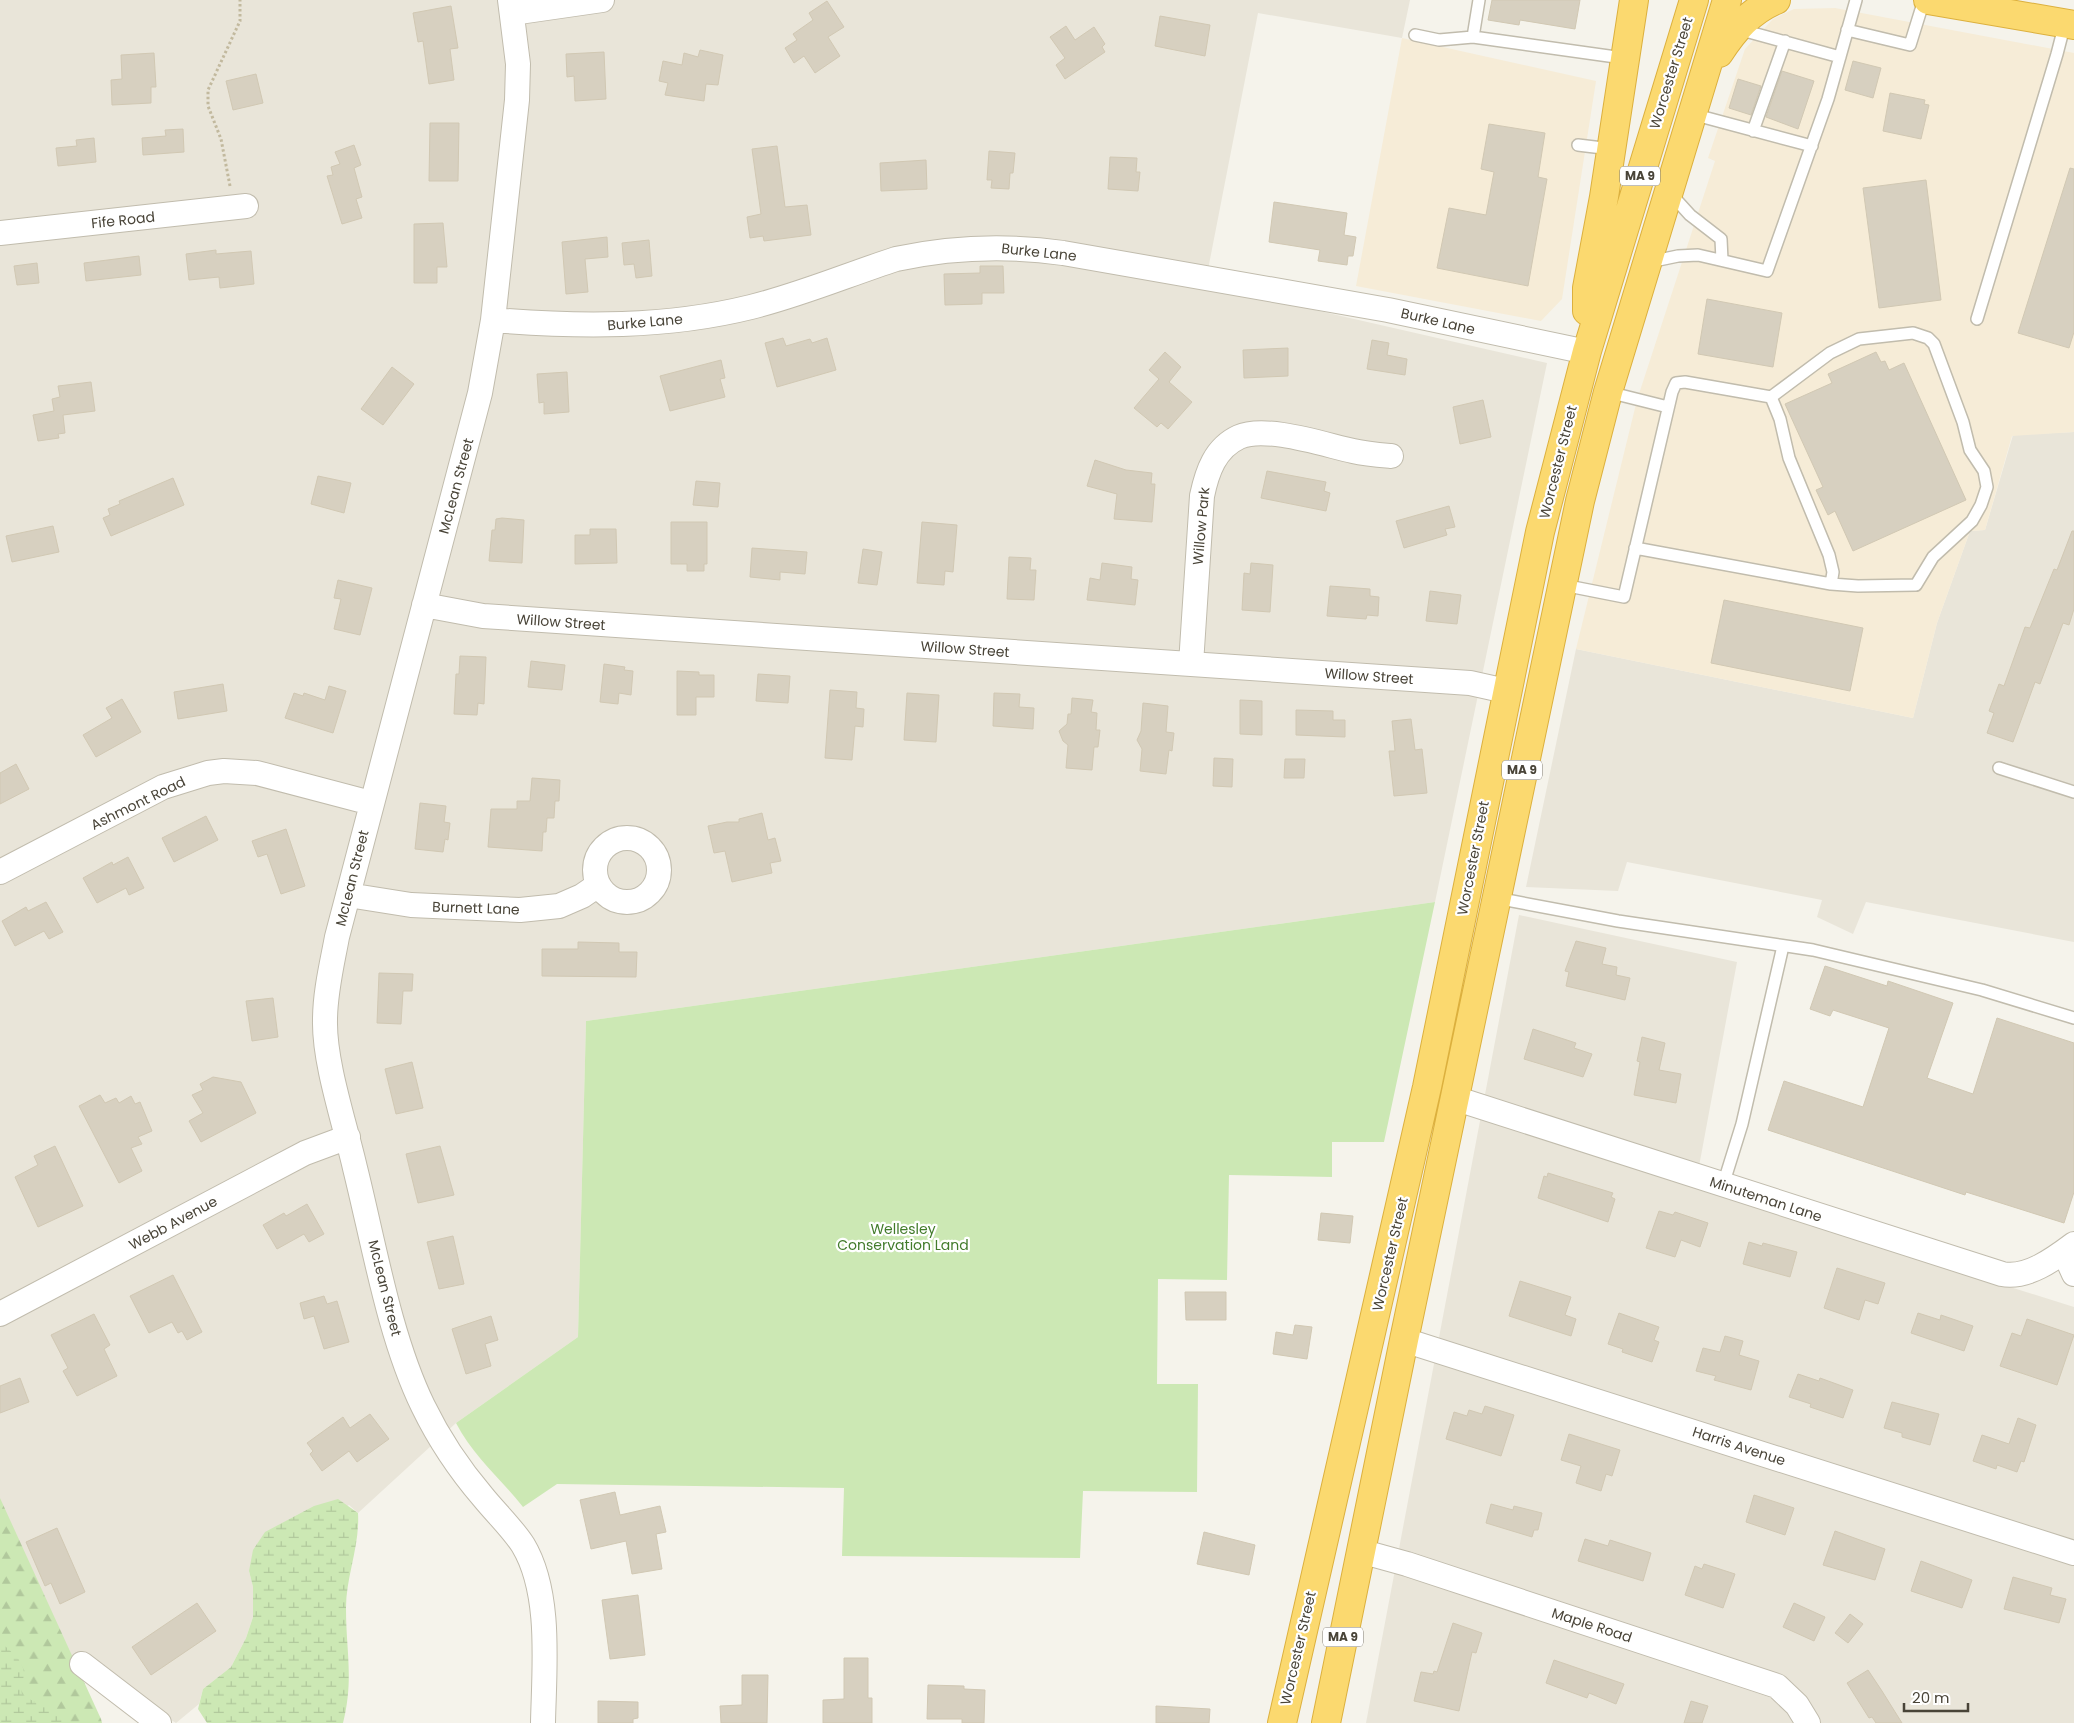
<svg xmlns="http://www.w3.org/2000/svg" width="2074" height="1723" viewBox="0 0 2074 1723" font-family="Poppins,sans-serif">
<style>
.residential{fill:#e9e5d9}
.commercial{fill:#f6ecd7}
.forest{fill:url(#forest-firs)}
.wetland{fill:url(#wetland-marsh)}
.green{fill:#cce8b4}
.building{fill:#d7d0c0;stroke:#d1c8b3}
.lines{fill:none;stroke-linecap:round;stroke-linejoin:round}
.lane-casing{stroke:#c1bcad;stroke-width:14}
.street-casing{stroke:#c1bcad;stroke-width:26}
.highway-casing{stroke:#dcb03e;stroke-width:30}
.path{stroke:#c2b99e;stroke-width:3;stroke-dasharray:2.5 2.5;stroke-linecap:butt}
.lane{stroke:#fff;stroke-width:11}
.street{stroke:#fff;stroke-width:24}
.highway{stroke:#fbd96f;stroke-width:28}
.labels{text-anchor:middle;stroke-width:4.5;stroke-linejoin:round;paint-order:stroke}
.shield{fill:#fff;stroke:#807c74;stroke-width:1}
.shield-label{font-size:12px;font-weight:bold;fill:#494438}
.street-label{font-size:14px;fill:#494438;stroke:#fff}
.park-label{font-size:14px;fill:#427b2b;stroke:#fff}
</style>
<defs>
<pattern id="forest-firs" width="22" height="20" patternUnits="userSpaceOnUse" patternTransform="scale(1.25)"><rect width="22" height="20" fill="#cce8b4"/><path d="M5 1l3.5 6h-7zM16 11l3.5 6h-7z" fill="#b1c89c"/></pattern>
<pattern id="wetland-marsh" width="20" height="14" patternUnits="userSpaceOnUse" patternTransform="scale(1.25)"><rect width="20" height="14" fill="#cce8b4"/><path d="M1 5h8M5 5V1M11 12h8M15 12V8" fill="none" stroke="#b1c89c"/></pattern>
</defs>
<rect width="100%" height="100%" fill="#f5f3eb"/>
<path class="residential" d="M0,0H1410L1402,38L1258,13L1205,285L1547,363L1435,902L586,1021L578,1337L456,1423L358,1513L349,1505L249,1571L253,1587V1617L246,1638L231,1667L203,1689L199,1704L176,1723L67,1654L0,1501Z
M2074,432V942L1866,902L1853,934L1817,917L1822,900L1627,862L1618,891L1526,887L1576,649L1913,718L1937,623L1970,531L1985,530L2013,435Z
M1519,915L1737,962L1695,1188L2074,1307V1723H1366Z"/>
<path class="commercial" d="M1835,8L2074,53V432L2012,436L1985,530L1970,531L1937,623L1913,718L1576,649L1637,400L1715,161L1708,158L1745,49L1773,19L1794,9Z
M1402,38L1596,81L1562,299L1541,321L1356,286Z"/>
<path class="forest" d="M0,1498L101,1719L102,1723H0Z"/>
<path class="wetland" d="M338,1499L358,1513C360,1546 346,1576 346,1608C346,1652 354,1679 343,1723H207L198,1709L203,1689L231,1667L246,1638L253,1617V1587L249,1571L253,1550L265,1532L314,1506Z
M0,1641C9,1651 23,1659 24,1673C24,1681 20,1686 22,1694L39,1705L61,1713L68,1723H0Z"/>
<path class="green" d="M1435,902L1384,1142H1332V1177L1229,1175L1227,1280L1158,1279L1157,1384H1198L1197,1492L1083,1491L1080,1558L842,1556L844,1488L557,1484L523,1507C501,1479 473,1456 456,1423L578,1337L586,1021Z"/>
<path class="building" d="M1492,0H1580L1575,29L1520,20L1519,25L1488,20Z
M827,1L844,27L828,37L840,56L815,73L804,56L794,63L785,48L797,40L793,34L813,20L809,13Z
M451,6L458,48L450,49L454,80L429,84L423,41L418,42L413,13Z
M1160,16L1210,25L1205,56L1155,46Z
M1066,26L1075,40L1094,27L1105,44L1102,47L1105,52L1065,79L1056,65L1065,58L1050,37Z
M700,50L723,55L718,85L706,84L704,101L665,95L668,83L659,81L663,61L682,65L684,53L698,57Z
M604,52L606,99L575,101L574,76L567,77L566,54Z
M154,53L156,87H151V103L112,105L111,80L122,79L121,55Z
M1853,61L1881,68L1873,98L1845,90Z
M1782,71L1814,81L1798,129L1766,117Z
M256,74L263,103L233,110L226,81Z
M1738,79L1761,86L1751,115L1729,108Z
M1890,93L1925,100L1924,104L1929,105L1921,139L1883,131Z
M430,123H459L458,181H429Z
M1489,124L1545,133L1538,177L1547,179L1528,286L1437,268L1449,208L1486,215L1494,172L1481,169Z
M183,129L184,152L143,155L142,138L166,136L165,130Z
M94,138L96,162L58,166L56,148L77,146L76,140Z
M354,145L361,165L354,168L362,197L356,199L362,218L342,224L327,176L333,175L331,167L340,164L335,152Z
M777,146L785,207L807,205L811,235L764,241L763,236L750,238L747,217L761,214L752,149Z
M989,151L1015,153L1013,173H1010L1009,189L991,188L992,180H987Z
M1110,157L1137,158L1136,172H1140L1138,191L1108,189Z
M926,160L927,189L881,191L880,163Z
M2070,168L2074,169V332L2069,348L2018,333Z
M1926,180L1941,300L1879,308L1863,188Z
M1274,202L1347,213L1344,235L1356,237L1353,256H1348L1347,265L1318,261L1320,250L1269,242Z
M443,223L447,267H437V283H414V224Z
M607,237L608,257L585,259L588,292L566,294L562,242Z
M649,240L652,276L636,278L634,264L624,265L622,243Z
M216,250V254L251,251L254,284L220,288L219,277L189,280L186,254Z
M139,256L141,275L86,281L84,263Z
M37,263L39,283L17,285L14,266Z
M980,266H1003L1004,293H982V304L945,305L944,274L980,273Z
M1707,299L1782,313L1773,367L1698,354Z
M783,338L786,346L810,339L812,343L827,338L836,370L777,387L765,343Z
M1372,340L1389,343L1387,355L1407,359L1405,375L1367,369Z
M1288,348V376L1244,378L1243,350Z
M1165,352L1181,367L1169,382L1192,402L1168,429L1161,423L1157,427L1134,408L1159,379L1149,370Z
M1876,352L1881,362L1885,361L1889,370L1904,363L1966,500L1853,551L1835,511L1828,515L1816,490L1823,487L1785,404L1832,383L1828,374Z
M721,360L725,378L720,379L725,397L670,411L660,376Z
M392,367L414,384L383,425L361,409Z
M567,372L569,412L544,414V402L539,403L537,374Z
M91,382L95,411L63,415L65,433L58,434L59,438L38,441L33,415L54,411L52,399L60,397L58,386Z
M1483,400L1491,437L1460,444L1453,407Z
M1095,460L1126,470L1152,473L1151,484H1155L1152,522L1114,519L1117,494L1087,486Z
M1267,471L1326,482L1324,491L1330,493L1326,511L1261,498Z
M318,476L351,483L344,513L311,504Z
M173,478L184,505L111,536L103,518L110,515L108,509L120,504L119,501Z
M696,481L720,483L718,507L693,505Z
M1449,506L1455,527L1445,529L1447,535L1404,548L1396,521Z
M502,518L524,520L522,563L489,561L492,530H495L496,519Z
M671,522H707V564H704V571H687V564H671Z
M922,522L957,525L953,572L945,571L944,585L917,583Z
M53,526L59,552L12,562L6,536Z
M590,529H616L617,563L575,564V535H590Z
M2072,531H2074V609L2069,625L2063,623L2040,684L2035,682L2013,742L1987,733L1994,713L1989,711L1999,684L2004,686L2025,627L2030,628L2054,569L2057,570Z
M752,548L807,552L805,574L780,572V580L750,577Z
M863,549L882,552L877,585L858,583Z
M1009,557L1031,558L1030,570H1036L1034,600L1007,599Z
M1102,563L1132,567L1131,579L1138,580L1135,605L1087,600L1090,578L1100,580Z
M1251,563L1273,565L1270,612L1242,610L1244,573L1250,574Z
M338,580L372,588L360,635L334,629L341,599L334,598Z
M1330,586L1370,589V596L1379,597L1378,616L1367,615L1366,619L1327,616Z
M1430,591L1461,595L1457,624L1426,621Z
M1724,600L1863,628L1850,691L1711,663Z
M460,656L486,657L484,704L478,703L477,715L454,714L456,674H459Z
M531,661L565,665L562,690L528,687Z
M604,664L625,667L624,670L633,671L631,695L619,693L618,704L600,702Z
M677,671L699,672V675H714V697H696V715H677Z
M758,674L790,676L788,703L756,701Z
M223,684L227,711L178,719L174,692Z
M329,686L346,691L333,733L285,718L294,693L303,696L304,693L325,700Z
M830,690L857,692L856,708L864,709L863,727L855,726L852,760L825,758Z
M907,693L939,695L936,742L904,740Z
M994,693L1020,694L1019,707L1034,708L1033,729L993,726Z
M1072,698L1093,700L1091,712L1097,713L1096,730H1100L1098,747H1094L1092,770L1066,768L1068,745L1063,741L1059,731L1067,724L1068,714H1071Z
M122,699L141,732L96,757L83,735L112,718L106,708Z
M1240,700L1262,701V735L1240,734Z
M1143,703L1168,706L1166,732L1174,733L1172,751L1169,750L1166,774L1140,771L1142,749L1137,740L1141,731Z
M1296,710L1333,711V720H1345V737L1296,735Z
M1411,719L1415,750L1422,749L1427,793L1394,796L1389,751H1395L1392,721Z
M1214,758L1233,759L1232,787L1213,786Z
M1285,759H1305L1304,778H1284Z
M16,764L29,789L0,804V773Z
M532,778L560,780L559,801H555L554,818H547L546,832H543L542,851L488,847L491,809H517V801H530Z
M420,803L446,806L444,822L450,823L448,840L445,839L443,852L415,849Z
M762,813L768,840L775,838L781,861L770,863L772,873L732,882L725,851L714,853L708,826L727,822H739V819Z
M206,816L218,840L174,862L162,838Z
M286,829L305,886L281,894L267,854L258,857L252,841Z
M128,857L144,888L129,895L126,888L97,903L83,878L112,862L113,865Z
M46,902L63,932L49,939L44,931L15,946L2,921L26,907L28,911Z
M1576,941L1606,948L1602,964L1617,967L1616,975L1630,978L1625,1000L1566,986L1569,972L1565,971Z
M578,942L619,943V952H637L636,977L542,976V949H578Z
M1825,966L1887,986L1888,981L1953,1003L1927,1078L1973,1094L1997,1018L2074,1043V1192L2064,1223L1966,1192L1965,1195L1768,1130L1784,1081L1863,1107L1889,1028L1833,1010L1830,1016L1810,1009Z
M379,973L413,974L412,991H403L401,1024L377,1023Z
M273,998L278,1037L252,1041L246,1001Z
M1533,1029L1576,1043L1574,1048L1592,1054L1583,1077L1524,1059Z
M1642,1037L1665,1043L1659,1070L1681,1074L1676,1103L1634,1095L1640,1062L1637,1061Z
M412,1062L423,1108L396,1114L385,1069Z
M213,1077L241,1082L256,1113L201,1142L189,1121L203,1113L192,1095L203,1090L200,1084Z
M100,1095L105,1103L116,1098L119,1103L131,1096L135,1104L140,1102L152,1131L138,1137L142,1144L131,1148L142,1171L119,1183L79,1106Z
M55,1146L83,1206L38,1227L15,1177L38,1165L34,1156Z
M440,1146L454,1195L418,1203L406,1154Z
M1548,1173L1613,1193L1611,1197L1615,1199L1608,1222L1538,1198L1544,1176L1547,1177Z
M307,1204L324,1234L309,1242L304,1234L277,1249L263,1225L284,1213L286,1216Z
M1659,1211L1673,1215L1675,1212L1708,1223L1700,1247L1681,1240L1675,1257L1646,1248Z
M1321,1213L1353,1216L1350,1243L1318,1240Z
M453,1236L464,1284L439,1289L427,1242Z
M1749,1242L1762,1246L1763,1243L1797,1252L1790,1277L1743,1264Z
M1837,1268L1885,1283L1878,1304L1865,1300L1859,1320L1824,1308Z
M173,1275L202,1332L187,1340L182,1331L178,1333L172,1322L149,1333L130,1296Z
M1520,1281L1571,1297L1565,1315L1576,1319L1571,1336L1509,1316Z
M1185,1292H1226V1320H1186Z
M324,1296L327,1304L337,1301L349,1342L324,1349L314,1316L304,1319L300,1303Z
M1619,1313L1659,1327L1654,1340L1659,1342L1652,1362L1622,1352L1623,1349L1608,1344Z
M1918,1313L1940,1320L1941,1315L1973,1326L1964,1351L1911,1333Z
M94,1314L110,1345L104,1349L117,1376L77,1396L63,1371L68,1368L51,1335Z
M491,1316L498,1340L485,1344L491,1366L466,1374L452,1329Z
M2027,1319L2074,1335L2057,1385L2000,1366L2012,1333L2021,1336Z
M1295,1325L1312,1327L1307,1359L1273,1354L1276,1332L1293,1335Z
M1725,1336L1743,1341L1739,1355L1759,1361L1751,1390L1714,1380L1716,1376L1696,1371L1703,1348L1720,1352Z
M1798,1374L1819,1381L1820,1378L1853,1390L1843,1418L1810,1407L1811,1404L1789,1397Z
M20,1378L29,1402L0,1413V1386Z
M1892,1402L1939,1414L1930,1445L1902,1437V1433L1884,1428Z
M1485,1406L1514,1415L1501,1456L1446,1439L1454,1412L1467,1416L1469,1410L1482,1414Z
M370,1414L389,1439L357,1462L349,1451L322,1471L310,1454L313,1451L307,1443L343,1417L350,1428Z
M2018,1418L2036,1425L2024,1462L2021,1461L2017,1472L1997,1465L1996,1469L1973,1461L1982,1435L2009,1444Z
M1569,1434L1620,1450L1612,1476L1606,1474L1601,1491L1576,1483L1581,1466L1561,1460Z
M615,1492L620,1515L660,1506L666,1532L656,1534L662,1569L632,1574L626,1541L591,1549L580,1500Z
M1754,1495L1794,1508L1785,1535L1746,1522Z
M1491,1504L1513,1510L1514,1506L1542,1513L1538,1530H1534L1532,1537L1486,1523Z
M57,1528L85,1592L60,1604L51,1583L45,1586L26,1542Z
M1835,1531L1885,1549L1875,1580L1823,1565Z
M1204,1532L1255,1545L1249,1575L1197,1564Z
M1585,1539L1608,1546L1610,1540L1651,1553L1643,1581L1578,1561Z
M1921,1561L1972,1580L1962,1608L1911,1591Z
M1704,1564L1735,1574L1723,1608L1685,1595L1695,1566L1702,1569Z
M2013,1577L2052,1588L2050,1595L2066,1599L2059,1623L2004,1609Z
M638,1595L645,1655L610,1659L602,1600Z
M197,1603L216,1631L151,1675L132,1647Z
M1794,1603L1825,1617L1814,1641L1783,1627Z
M1850,1614L1863,1624L1848,1643L1835,1633Z
M1453,1623L1482,1633L1476,1653L1472,1652L1459,1711L1414,1701L1421,1672L1433,1674L1434,1671L1437,1672Z
M844,1658H868V1698H872V1723H823V1700L844,1699Z
M1554,1660L1624,1684L1616,1704L1589,1693L1587,1698L1546,1683Z
M1868,1670L1882,1691L1902,1723H1876L1872,1717L1869,1718L1847,1683Z
M742,1675H768L767,1723H721L720,1706L742,1705Z
M928,1685L964,1686V1689L985,1690L984,1723H962V1719H927Z
M598,1701L638,1702V1718L633,1719V1723H598Z
M1691,1701L1708,1706L1702,1723H1684Z
M1156,1706L1210,1709L1209,1723H1156Z"/>
<g class="lines">
<g class="lane-casing">
<path id="lane" d="M1738,29L1840,57
M1847,30L1910,45L1924,0
M1415,35L1439,40L1473,37L1623,58
M1473,37L1479,0
M1692,114L1812,146
M1753,131L1785,41
M1578,145L1611,149
M1670,193L1690,215L1721,239L1722,260
M1649,262L1678,256L1698,255L1767,271L1828,99L1856,0
M1977,319L2057,54L2065,23
M1608,392L1668,407
M1771,397L1780,419L1789,458L1829,555L1833,572L1831,584
M1563,585L1624,597L1672,392L1676,383L1685,382L1771,397L1830,353L1859,339L1913,333L1928,338L1934,344L1963,422L1970,450L1984,471L1987,487L1981,505L1972,521L1933,557L1916,585L1858,586L1831,584L1635,548
M1999,768L2074,792
M1496,898L1618,921L1813,950L1982,990L2074,1018
M1723,1185L1742,1124L1783,946"/>
</g>
<g class="street-casing">
<path id="street" d="M510,0L518,64L517,100L493,320L480,393L337,937C332,964 325,992 325,1020C324,1063 345,1124 355,1168C374,1244 389,1336 423,1406C439,1439 459,1469 483,1497C496,1513 512,1528 523,1545C552,1593 544,1669 543,1723
M512,13L602,0
M0,233L246,206
M493,320C579,327 666,328 751,307C800,295 847,275 896,259C952,247 1007,245 1063,253L1388,310L1587,352
M424,605L483,616L1470,683L1506,691
M1191,664L1202,496C1207,472 1215,448 1239,437C1266,425 1325,445 1353,451C1366,454 1379,455 1391,456
M595 870a32 32 0 1 1 64 0a32 32 0 1 1-64 0Z
M0,872L163,787L208,773L224,771L257,773L371,803
M348,895L411,905L520,910L559,906L582,896L598,885
M1454,1098L2002,1274C2027,1279 2054,1259 2074,1244
M2064,1252L2074,1274
M0,1314L305,1153L348,1137
M1404,1340L2074,1553
M1360,1551L1407,1564L1777,1686L1797,1705L1808,1723
M82,1664L159,1723"/>
</g>
<g class="highway-casing">
<path id="highway" d="M1928,0L2074,25
M1719,53C1734,30 1750,11 1776,0
M1587,311V288L1604,197L1634,0
M1282,1723L1427,1087L1540,532L1587,351L1694,0
M1326,1723L1404,1340L1580,501L1608,392L1727,0"/>
</g>
<path class="path" d="M230,186L221,139L208,106V90L240,21V0"/>
<use href="#lane" class="lane"/>
<use href="#street" class="street"/>
<use href="#highway" class="highway"/>
</g>
<g class="labels">
<g class="shield">
<rect x="1620" y="166.5" width="40" height="19" rx="4"/>
<rect x="1502" y="760.5" width="40" height="19" rx="4"/>
<rect x="1323" y="1627.5" width="40" height="19" rx="4"/>
</g>
<g class="shield-label">
<text x="1640" y="180">MA 9</text>
<text x="1522" y="774">MA 9</text>
<text x="1343" y="1641">MA 9</text>
</g>
<g class="street-label">
<text transform="translate(1671 73) rotate(-73)" y="5">Worcester Street</text>
<text transform="translate(123 220) rotate(-6)" y="5">Fife Road</text>
<text transform="translate(1039 252) rotate(6)" y="5">Burke Lane</text>
<text transform="translate(1438 321) rotate(13)" y="5">Burke Lane</text>
<text transform="translate(645 322) rotate(-5)" y="5">Burke Lane</text>
<text transform="translate(1558 462) rotate(-76)" y="5">Worcester Street</text>
<text transform="translate(456 486) rotate(-75)" y="5">McLean Street</text>
<text transform="translate(1201 526) rotate(-85)" y="5">Willow Park</text>
<text transform="translate(561 622) rotate(4)" y="5">Willow Street</text>
<text transform="translate(965 649) rotate(4)" y="5">Willow Street</text>
<text transform="translate(1369 676) rotate(4)" y="5">Willow Street</text>
<text transform="translate(138 803) rotate(-26)" y="5">Ashmont Road</text>
<text transform="translate(1473 858) rotate(-79)" y="5">Worcester Street</text>
<text transform="translate(352 878) rotate(-76)" y="5">McLean Street</text>
<text transform="translate(476 908) rotate(2)" y="5">Burnett Lane</text>
<text transform="translate(1766 1199) rotate(18)" y="5">Minuteman Lane</text>
<text transform="translate(173 1223) rotate(-28)" y="5">Webb Avenue</text>
<text transform="translate(1390 1254) rotate(-77)" y="5">Worcester Street</text>
<text transform="translate(385 1288) rotate(76)" y="5">McLean Street</text>
<text transform="translate(1739 1446) rotate(18)" y="5">Harris Avenue</text>
<text transform="translate(1592 1625) rotate(18)" y="5">Maple Road</text>
<text transform="translate(1298 1648) rotate(-77)" y="5">Worcester Street</text>
</g>
<g class="park-label">
<text x="903" y="1234">Wellesley<tspan x="903" dy="16">Conservation Land</tspan></text>
</g>
</g>
<path d="M1904 1703v8h64v-8" fill="none" stroke="#494438" stroke-width="2.5"/>
<text x="1912" y="1703" font-size="15" fill="#494438" stroke="#ffffff" stroke-width="4" paint-order="stroke">20 m</text>
</svg>
